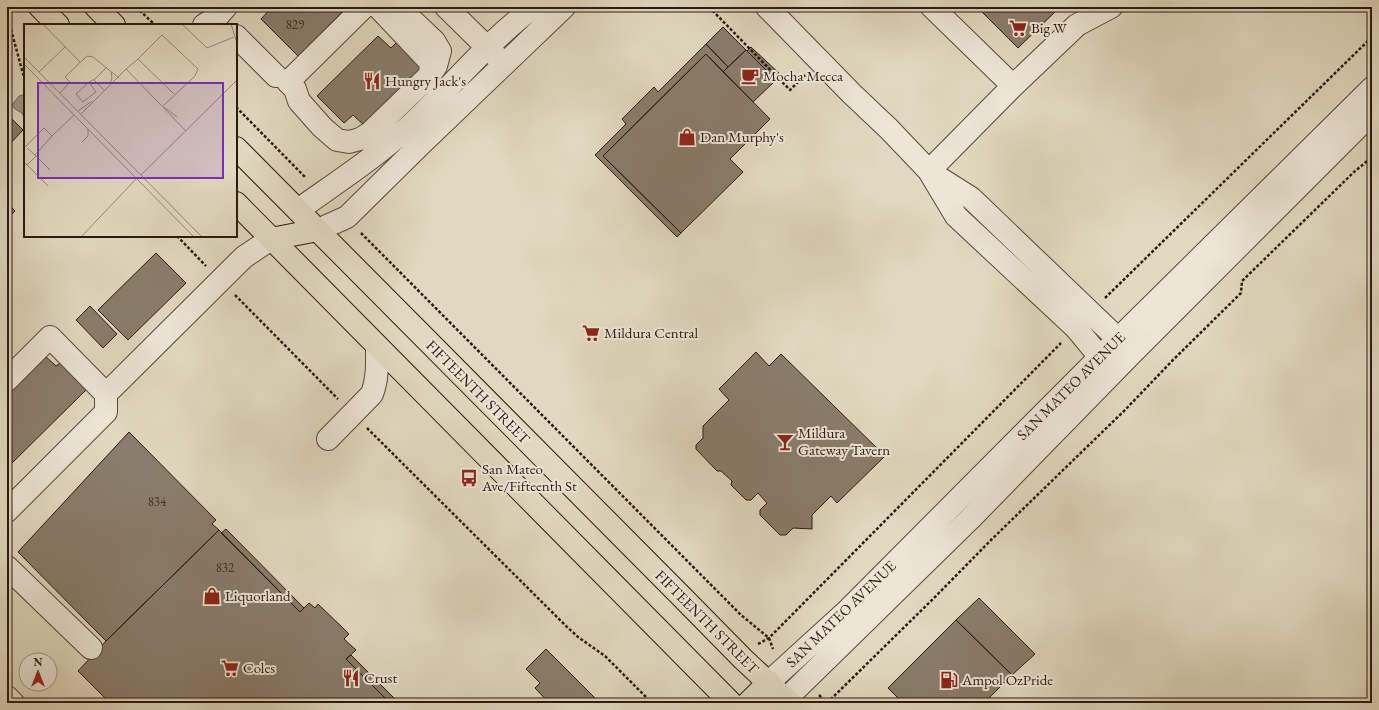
<svg xmlns="http://www.w3.org/2000/svg" width="1379" height="710" viewBox="0 0 1379 710" font-family="'EB Garamond',serif">
<style>
.water{fill:#a29884;stroke:#726556}
.building{fill:#897d6b;stroke:#2b1910}
.lines{fill:none;stroke-linecap:round;stroke-linejoin:round}
.minor-casing{stroke:#58493c;stroke-width:24}
.highway-casing{stroke:#2b1910;stroke-width:24}
.path{stroke:#2b1910;stroke-width:2.5;stroke-dasharray:3 2;stroke-linecap:butt}
.minor{stroke:#ebe6d5;stroke-width:22}
.highway{stroke:#e0d9bf;stroke-width:22}
.labels{text-anchor:middle;stroke-width:4;stroke-linejoin:round;paint-order:stroke}
.number-label{font-size:13px;fill:#423227}
.poi-label{font-size:15px;fill:#2b1910;stroke:#ebe6d5;text-anchor:start}
.street-label{font-size:15px;fill:#2b1910;stroke:#ebe6d5}
.inset-road{fill:none;stroke:#988c79;stroke-width:1}
.view{fill:#7b2cbf;fill-opacity:0.15;stroke:#7b2cbf;stroke-width:2}
.inset-edge{fill:none;stroke:#2b1910;stroke-width:2}
</style>
<rect width="100%" height="100%" fill="#e0d9bf"/>
<filter id="stains"><feTurbulence type="fractalNoise" baseFrequency=".005" numOctaves="4"/><feColorMatrix values="0 0 0 0 .2 0 0 0 0 .09 0 0 0 0 .02 0 0 0 .5 -.17"/></filter>
<radialGradient id="worn" r=".72"><stop offset=".6" stop-color="#630" stop-opacity="0"/><stop offset="1" stop-color="#630" stop-opacity=".3"/></radialGradient>
<path class="water" d="M23,95L25,98V119L22,113L15,109L12,105L19,96Z"/>
<path class="building" d="M272,7H347L298,56L261,19Z
M977,7H1060L1018,48Z
M723,27L746,50L728,67L706,44Z
M378,36L391,48L400,39L427,66L366,127L353,115L344,123L317,96Z
M706,44L728,67L723,72L706,54L603,156L681,233L677,237L595,155L626,124L622,119L654,87L658,92Z
M751,47L781,75L776,80L747,51Z
M746,50L776,80L753,102L723,72Z
M706,54L770,119L730,159L743,172L681,233L603,156Z
M7,114L23,130L7,147Z
M7,202L15,211L7,219Z
M156,253L186,283L128,340L98,310Z
M90,306L117,334L103,348L76,320Z
M756,352L769,366L781,354L885,456L837,503L831,496L812,515V529L793,528L786,535H780L760,515V510L767,503L758,493L751,500H746L731,485L732,481L721,471H717L696,449V445L703,438V426L729,400L719,389Z
M45,356L56,366L60,363L87,389L7,468V393Z
M129,432L216,520L212,524L219,530L106,641L18,552Z
M226,529L304,608L300,612L221,533Z
M219,530L300,612L309,603L315,608L318,604L344,629L349,634L344,639L356,650L346,659L390,703H110L78,671L106,641Z
M979,598L1035,654L1012,675L956,620Z
M956,620L1012,675L984,703H903L888,688Z
M546,649L600,703H549L535,688L540,683L526,669Z
M351,655L399,703H390L346,659Z"/>
<g class="lines">
<g class="minor-casing">
<path id="minor" d="M364,7L288,82L295,89L299,101L322,127L337,140L349,142L360,139L370,133L430,75L436,66L440,51L434,41L398,7
M378,7L431,63L430,75
M446,7L498,58
M767,7L852,94L889,129L929,171L956,216L1076,328L1100,357
M932,7L1013,86
M204,25L217,17L226,7
M236,36L276,76
M929,171L1013,86L1077,25L1111,7
M933,174L971,198L1118,339
M298,210C340,180 384,152 420,116C458,79 492,38 534,7
M318,230L347,217L420,145L564,7
M7,380L50,337L106,394L244,257L271,239
M328,439L372,394C378,378 377,363 377,346
M7,511L106,412V394
M7,567L91,648
M769,682L846,612L1100,357L1372,88
M7,697L13,703
M786,699L970,519L1130,355L1372,113"/>
</g>
<g class="highway-casing">
<path id="highway" d="M40,7L58,25
M96,7L114,25
M236,148L684,599L743,659L790,703
M236,203L731,703
M271,239L318,230
M748,703L769,682"/>
</g>
<path class="path" d="M136,7L155,25
M709,7L790,90L805,75
M7,15L25,81
M236,107L306,178
M361,233L741,615L769,638L773,649
M177,236L206,266
M235,295L338,399
M1105,298L1372,37
M367,428L566,626L578,637L605,656L652,703
M758,644L769,638L1061,343
M819,695L827,703
M827,703L933,599L991,540L1125,410L1172,361L1241,293L1242,281L1354,172L1372,157"/>
<use href="#minor" class="minor"/>
<use href="#highway" class="highway"/>
</g>
<defs>
<g id="supermarket-bare" transform="scale(1.38)"><path d="M-6-5.5h2.5l.6 2H6L4.5 2H-2.5L-4.4-4H-6ZM-1.5 3.2a1.3 1.3 0 1 0 .1 0ZM3 3.2a1.3 1.3 0 1 0 .1 0Z" fill="#8f2418" stroke="#ebe6d5" stroke-width="2.5" paint-order="stroke"/></g>
<g id="cafe-bare" transform="scale(1.38)"><path d="M-5.5-4.5H6V0H3Q3 3.5 0 3.5H-2.5Q-5.5 3.5-5.5 0ZM3-3.2v2h1.7v-2ZM-6 4.5H4V6H-6Z" fill="#8f2418" stroke="#ebe6d5" stroke-width="2.5" paint-order="stroke"/></g>
<g id="restaurant-bare" transform="scale(1.38)"><path d="M-5-6h1v4h1v-4h1v4h1v-4h1v5L-1.5 .5V6h-2V.5L-5-1ZM5-6V6H3V1.5H1.5Q1.5-4 5-6Z" fill="#8f2418" stroke="#ebe6d5" stroke-width="2.5" paint-order="stroke"/></g>
<g id="shop-bare" transform="scale(1.38)"><path d="M-5-2.5h2.3a2.7 3.5 0 0 1 5.4 0H5L5.5 6h-11ZM-1.5-2.5h3a1.5 2.3 0 0 0-3 0Z" fill="#8f2418" stroke="#ebe6d5" stroke-width="2.5" paint-order="stroke"/></g>
<g id="bar-bare" transform="scale(1.38)"><path d="M-6-5H6L.8 .8V4.5H3.5V6h-7V4.5H-.8V.8Z" fill="#8f2418" stroke="#ebe6d5" stroke-width="2.5" paint-order="stroke"/></g>
<g id="bus-bare" transform="scale(1.38)"><path d="M-5-6H5V4H4V6H2V4H-2V6H-4V4H-5ZM-3.5-4V0h7V-4ZM-3.5 1.2v1.5H-2V1.2ZM2 1.2v1.5H3.5V1.2Z" fill="#8f2418" stroke="#ebe6d5" stroke-width="2.5" paint-order="stroke"/></g>
<g id="fuel-bare" transform="scale(1.38)"><path d="M-5.5-6h7V0h2V4h1.3V-2.5L3-4.5l.8-.8L6-3V5H2.5V1h-1V6h-7ZM-4.2-4.7v3.2H.2V-4.7Z" fill="#8f2418" stroke="#ebe6d5" stroke-width="2.5" paint-order="stroke"/></g>
</defs>
<g fill-rule="evenodd">
<use href="#supermarket-bare" x="1018" y="28"/>
<use href="#cafe-bare" x="750" y="76"/>
<use href="#restaurant-bare" x="372" y="81"/>
<use href="#shop-bare" x="687" y="137"/>
<use href="#supermarket-bare" x="591" y="333"/>
<use href="#bar-bare" x="785" y="442"/>
<use href="#bus-bare" x="469" y="478"/>
<use href="#shop-bare" x="212" y="596"/>
<use href="#supermarket-bare" x="230" y="668"/>
<use href="#restaurant-bare" x="351" y="678"/>
<use href="#fuel-bare" x="949" y="680"/>
</g>
<g class="labels">
<g class="number-label">
<text x="295" y="29">829</text>
<text x="157" y="506">834</text>
<text x="225" y="572">832</text>
</g>
<g class="poi-label">
<text x="1031" y="33">Big W</text>
<text x="763" y="81">Mocha Mecca</text>
<text x="385" y="86">Hungry Jack's</text>
<text x="700" y="142">Dan Murphy's</text>
<text x="604" y="338">Mildura Central</text>
<text x="798" y="438">Mildura<tspan x="798" dy="17">Gateway Tavern</tspan></text>
<text x="482" y="474">San Mateo<tspan x="482" dy="17">Ave/Fifteenth St</tspan></text>
<text x="225" y="601">Liquorland</text>
<text x="243" y="673">Coles</text>
<text x="364" y="683">Crust</text>
<text x="962" y="685">Ampol OzPride</text>
</g>
<g class="street-label">
<text transform="translate(1071 386) rotate(-45)" y="5">SAN MATEO AVENUE</text>
<text transform="translate(478 392) rotate(45)" y="5">FIFTEENTH STREET</text>
<text transform="translate(841 614) rotate(-44)" y="5">SAN MATEO AVENUE</text>
<text transform="translate(707 622) rotate(45)" y="5">FIFTEENTH STREET</text>
</g>
</g>
<g transform="translate(24 24)">
<rect width="213" height="213" fill="#e0d9bf"/>
<path class="inset-road" d="M19,0L56,38M158,0L183,24L210,13M207,0L213,19M0,33L178,213M114,35L138,11L174,45L171,52L139,82M0,40L170,213M102,45L114,35L150,70M15,48L41,23M70,56L81,67M65,58L72,68L59,78L52,70L65,58L71,55L83,43M86,60L88,54L87,48M36,69L46,58L41,53L63,32L69,33L95,54M140,83L153,93M54,87L68,77M57,90L102,45L162,107M58,118L64,112V105M0,124L20,104L28,112L50,91M3,124L11,131L28,112M11,131L26,146M0,138L24,162M3,141L12,132M117,151L213,56M57,213L113,154"/>
<path class="view" d="M14,59H199V154H14Z"/>
<rect width="213" height="213" class="inset-edge"/>
</g>
<rect width="1379" height="710" fill="none" stroke="#e0d9bf" stroke-width="24"/>
<rect x="8" y="8" width="1363" height="694" fill="none" stroke="#2b1910" stroke-width="2"/>
<rect x="12" y="12" width="1355" height="686" fill="none" stroke="#2b1910"/>
<g transform="translate(38 672)"><circle r="19" fill="#ebe6d5" stroke="#9e9486"/>
<path d="M0-3L7 15L0 10L-7 15Z" fill="#8f2418"/>
<text y="-6" font-size="11" font-weight="bold" text-anchor="middle" fill="#2b1910">N</text>
</g>
<rect width="100%" height="100%" filter="url(#stains)"/>
<rect width="100%" height="100%" fill="url(#worn)"/>
</svg>
